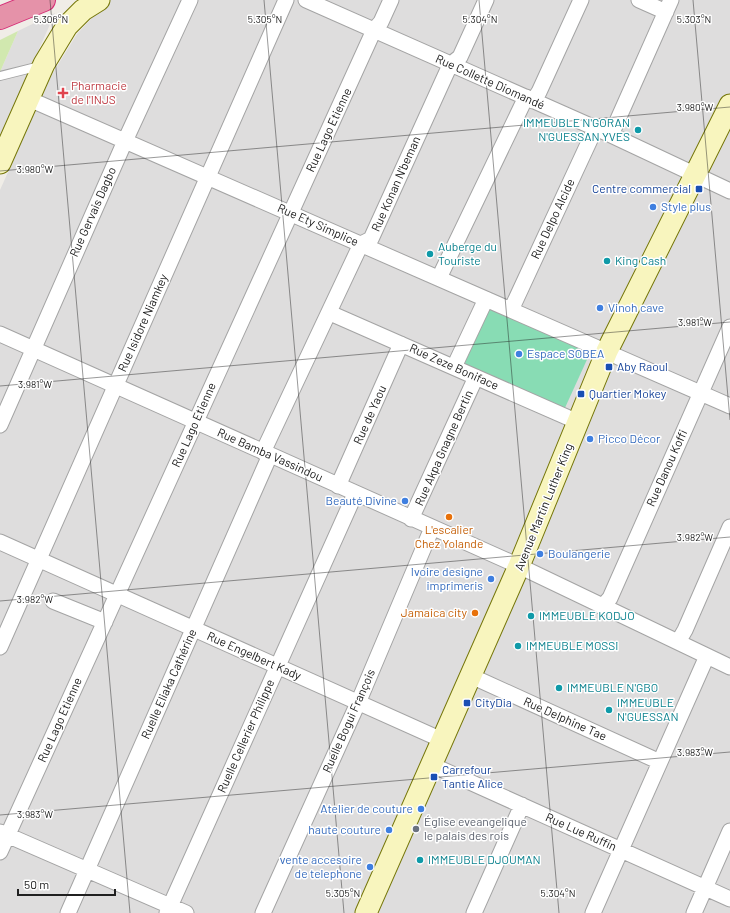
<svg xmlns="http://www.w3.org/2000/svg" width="730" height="913" viewBox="0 0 730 913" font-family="Barlow,sans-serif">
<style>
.residential{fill:#dedddd}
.grass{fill:#d1e8af}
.pitch{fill:#88dcb4}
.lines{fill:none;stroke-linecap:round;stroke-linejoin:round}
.lane-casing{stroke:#a4a4a4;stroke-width:10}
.street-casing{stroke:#a4a4a4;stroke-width:17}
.secondary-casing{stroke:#757609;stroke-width:23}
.highway-casing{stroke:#d62d77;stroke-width:24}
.lane{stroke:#fff;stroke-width:8}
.street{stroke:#fff;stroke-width:15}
.secondary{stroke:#f8f5be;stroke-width:21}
.highway{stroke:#e592a9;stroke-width:22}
.ticks{fill:none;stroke:#202020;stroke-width:1;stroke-opacity:0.45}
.health-dot{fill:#e0444e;stroke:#fff;stroke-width:1.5}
.culture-dot{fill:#0f9aa8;stroke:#fff;stroke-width:1.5}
.transit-dot{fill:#1a4fb4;stroke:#fff;stroke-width:1.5}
.shop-dot{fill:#3f7fe0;stroke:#fff;stroke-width:1.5}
.food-dot{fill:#e8710a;stroke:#fff;stroke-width:1.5}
.worship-dot{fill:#6b7280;stroke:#fff;stroke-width:1.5}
.labels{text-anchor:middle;stroke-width:3;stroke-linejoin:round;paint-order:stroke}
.street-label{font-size:12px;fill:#202020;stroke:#fff}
.health-label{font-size:12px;fill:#be3a42;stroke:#fff;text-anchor:start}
.culture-label{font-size:12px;fill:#0d838f;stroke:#fff;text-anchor:start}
.transit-label{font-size:12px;fill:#164399;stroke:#fff;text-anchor:start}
.shop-label{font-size:12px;fill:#366cbe;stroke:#fff;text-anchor:start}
.food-label{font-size:12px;fill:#c56008;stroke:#fff}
.worship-label{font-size:12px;fill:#5b616d;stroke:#fff;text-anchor:start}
.ticks-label{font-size:10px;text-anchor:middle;fill:#202020;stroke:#fff;stroke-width:3;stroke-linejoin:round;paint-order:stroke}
</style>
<rect width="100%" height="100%" fill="#f0ede7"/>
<path class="residential" d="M83,0H730V913H0V190L51,76L77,34L91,19Z
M55,13L0,137V72L18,31Z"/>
<path class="grass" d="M18,31L0,72V40Z"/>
<path class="pitch" d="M489,308L590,353L564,410L464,365Z"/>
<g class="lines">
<g class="lane-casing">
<path id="lane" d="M0,76L40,66"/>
</g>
<g class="street-casing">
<path id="street" d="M306,0L611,135L730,191
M639,0L666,12
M29,99L730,406
M533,101L539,92L581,0
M611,135L671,0
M439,278L526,97
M511,310L595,129
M330,313L578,422
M0,334L519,566L730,667
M454,367L486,299
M0,425L125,141L190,0
M263,452L361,244L371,239L450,65L460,57L486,0
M338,486L401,344
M411,519L476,377
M0,542L442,740
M53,601L105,622
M602,607L610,598L730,327
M678,642L685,630L730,527
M0,647L286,0
M471,676L660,762
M432,765L730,899
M0,832L186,913
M0,852L374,30L381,22L391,0
M68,913L270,455
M167,913L355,494
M263,913L358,703L432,528
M474,913L522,805
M593,913L707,656
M694,913L730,831"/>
</g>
<g class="secondary-casing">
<path id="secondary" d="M0,163L44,64L67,26L83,10L99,0
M366,913L519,566L607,351L730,105"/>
</g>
<g class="highway-casing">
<path id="highway" d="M0,18L44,0"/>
</g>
<use href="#lane" class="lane"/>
<use href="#street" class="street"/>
<use href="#secondary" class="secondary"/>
<use href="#highway" class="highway"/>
</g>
<path class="ticks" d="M50,0L130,913M264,0L344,913M479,0L559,913M693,0L730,420M0,171L730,107M0,386L730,322M0,601L730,537M0,815L730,752"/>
<path class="health-dot" d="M61 87h4v4h4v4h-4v4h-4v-4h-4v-4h4z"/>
<g class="culture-dot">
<circle cx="638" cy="130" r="4"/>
<circle cx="430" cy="254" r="4"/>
<circle cx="607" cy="261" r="4"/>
<circle cx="531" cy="616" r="4"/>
<circle cx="518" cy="646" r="4"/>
<circle cx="559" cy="688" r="4"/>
<circle cx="609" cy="710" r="4"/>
<circle cx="420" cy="860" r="4"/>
</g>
<g class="transit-dot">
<rect x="695" y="185" width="8" height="8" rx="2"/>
<rect x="605" y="363" width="8" height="8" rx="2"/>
<rect x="577" y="390" width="8" height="8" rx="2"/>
<rect x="463" y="699" width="8" height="8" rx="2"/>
<rect x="430" y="773" width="8" height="8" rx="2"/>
</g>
<g class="shop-dot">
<circle cx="653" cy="207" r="4"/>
<circle cx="600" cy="308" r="4"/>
<circle cx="519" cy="354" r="4"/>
<circle cx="590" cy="439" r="4"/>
<circle cx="405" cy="501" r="4"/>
<circle cx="540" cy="554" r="4"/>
<circle cx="491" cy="579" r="4"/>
<circle cx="421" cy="809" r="4"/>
<circle cx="389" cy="830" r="4"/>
<circle cx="370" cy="867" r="4"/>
</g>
<g class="food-dot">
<circle cx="449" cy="517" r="4"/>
<circle cx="475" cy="613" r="4"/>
</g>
<circle class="worship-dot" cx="416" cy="829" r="4"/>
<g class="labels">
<g class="street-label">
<text transform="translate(490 82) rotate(24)" y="4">Rue Collette Diomandé</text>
<text transform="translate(329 130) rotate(-65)" y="4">Rue Lago Etienne</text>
<text transform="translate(396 184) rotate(-66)" y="4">Rue Konan N'beman</text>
<text transform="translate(93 212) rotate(-66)" y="4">Rue Gervais Dagbo</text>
<text transform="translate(553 219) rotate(-65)" y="4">Rue Delpo Alcide</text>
<text transform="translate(318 225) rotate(24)" y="4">Rue Ety Simplice</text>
<text transform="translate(143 323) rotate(-66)" y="4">Rue Isidore Niamkey</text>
<text transform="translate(454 367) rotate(24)" y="4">Rue Zeze Boniface</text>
<text transform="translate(370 415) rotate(-66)" y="4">Rue de Yaou</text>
<text transform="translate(194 425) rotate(-66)" y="4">Rue Lago Etienne</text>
<text transform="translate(444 448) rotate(-66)" y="4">Rue Akpa Gnagne Bertin</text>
<text transform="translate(270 455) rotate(24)" y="4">Rue Bamba Vassindou</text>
<text transform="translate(667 468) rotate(-66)" y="4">Rue Danou Koffi</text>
<text transform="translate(544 507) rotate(-68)" y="4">Avenue Martin Luther King</text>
<text transform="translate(254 656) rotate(24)" y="4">Rue Engelbert Kady</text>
<text transform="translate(169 684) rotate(-66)" y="4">Ruelle Eliaka Cathérine</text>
<text transform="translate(565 719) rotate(24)" y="4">Rue Delphine Tae</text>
<text transform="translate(60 720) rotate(-66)" y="4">Rue Lago Etienne</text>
<text transform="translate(349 721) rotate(-66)" y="4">Ruelle Bogui François</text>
<text transform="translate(246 736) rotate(-66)" y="4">Ruelle Cellerier Philippe</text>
<text transform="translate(581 832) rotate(24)" y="4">Rue Lue Ruffin</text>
</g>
<g class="health-label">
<text x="71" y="90">Pharmacie<tspan x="71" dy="14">de l'INJS</tspan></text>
</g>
<g class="culture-label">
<text x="630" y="127" text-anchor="end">IMMEUBLE N'GORAN<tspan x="630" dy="14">N'GUESSAN YVES</tspan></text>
<text x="438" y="251">Auberge du<tspan x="438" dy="14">Touriste</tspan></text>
<text x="615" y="265">King Cash</text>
<text x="539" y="620">IMMEUBLE KODJO</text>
<text x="526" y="650">IMMEUBLE MOSSI</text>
<text x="567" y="692">IMMEUBLE N'GBO</text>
<text x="617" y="707">IMMEUBLE<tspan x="617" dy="14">N'GUESSAN</tspan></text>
<text x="428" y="864">IMMEUBLE DJOUMAN</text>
</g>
<g class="transit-label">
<text x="691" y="193" text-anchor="end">Centre commercial</text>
<text x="617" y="371">Aby Raoul</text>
<text x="589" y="398">Quartier Mokey</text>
<text x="475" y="707">CityDia</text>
<text x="442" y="774">Carrefour<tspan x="442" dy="14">Tantie Alice</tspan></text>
</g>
<g class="shop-label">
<text x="661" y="211">Style plus</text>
<text x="608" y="312">Vinoh cave</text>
<text x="527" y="358">Espace SOBEA</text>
<text x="598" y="443">Picco Décor</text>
<text x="397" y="505" text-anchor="end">Beauté Divine</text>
<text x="548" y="558">Boulangerie</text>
<text x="483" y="576" text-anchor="end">Ivoire designe<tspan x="483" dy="14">imprimeris</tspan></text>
<text x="413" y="813" text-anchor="end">Atelier de couture</text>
<text x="381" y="834" text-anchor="end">haute couture</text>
<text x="362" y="864" text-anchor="end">vente accesoire<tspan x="362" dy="14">de telephone</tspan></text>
</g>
<g class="food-label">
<text x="449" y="534">L'escalier<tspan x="449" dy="14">Chez Yolande</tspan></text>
<text x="467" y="617" text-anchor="end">Jamaica city</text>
</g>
<g class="worship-label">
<text x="424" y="826">Église eveangelique<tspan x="424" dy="14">le palais des rois</tspan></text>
</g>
</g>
<g class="ticks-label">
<text x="51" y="23">5.306°N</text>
<text x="265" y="23">5.305°N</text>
<text x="480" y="23">5.304°N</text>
<text x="694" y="23">5.303°N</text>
<text x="695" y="111">3.980°W</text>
<text x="35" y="173">3.980°W</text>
<text x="695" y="326">3.981°W</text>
<text x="35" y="388">3.981°W</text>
<text x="695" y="541">3.982°W</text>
<text x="35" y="603">3.982°W</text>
<text x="695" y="756">3.983°W</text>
<text x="35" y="818">3.983°W</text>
<text x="343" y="897">5.305°N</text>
<text x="558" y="897">5.304°N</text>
</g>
<path d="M18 889v6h97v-6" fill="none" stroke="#202020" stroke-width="2"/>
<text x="24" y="889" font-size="12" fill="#202020" stroke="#ffffff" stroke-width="3" paint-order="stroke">50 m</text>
</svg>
